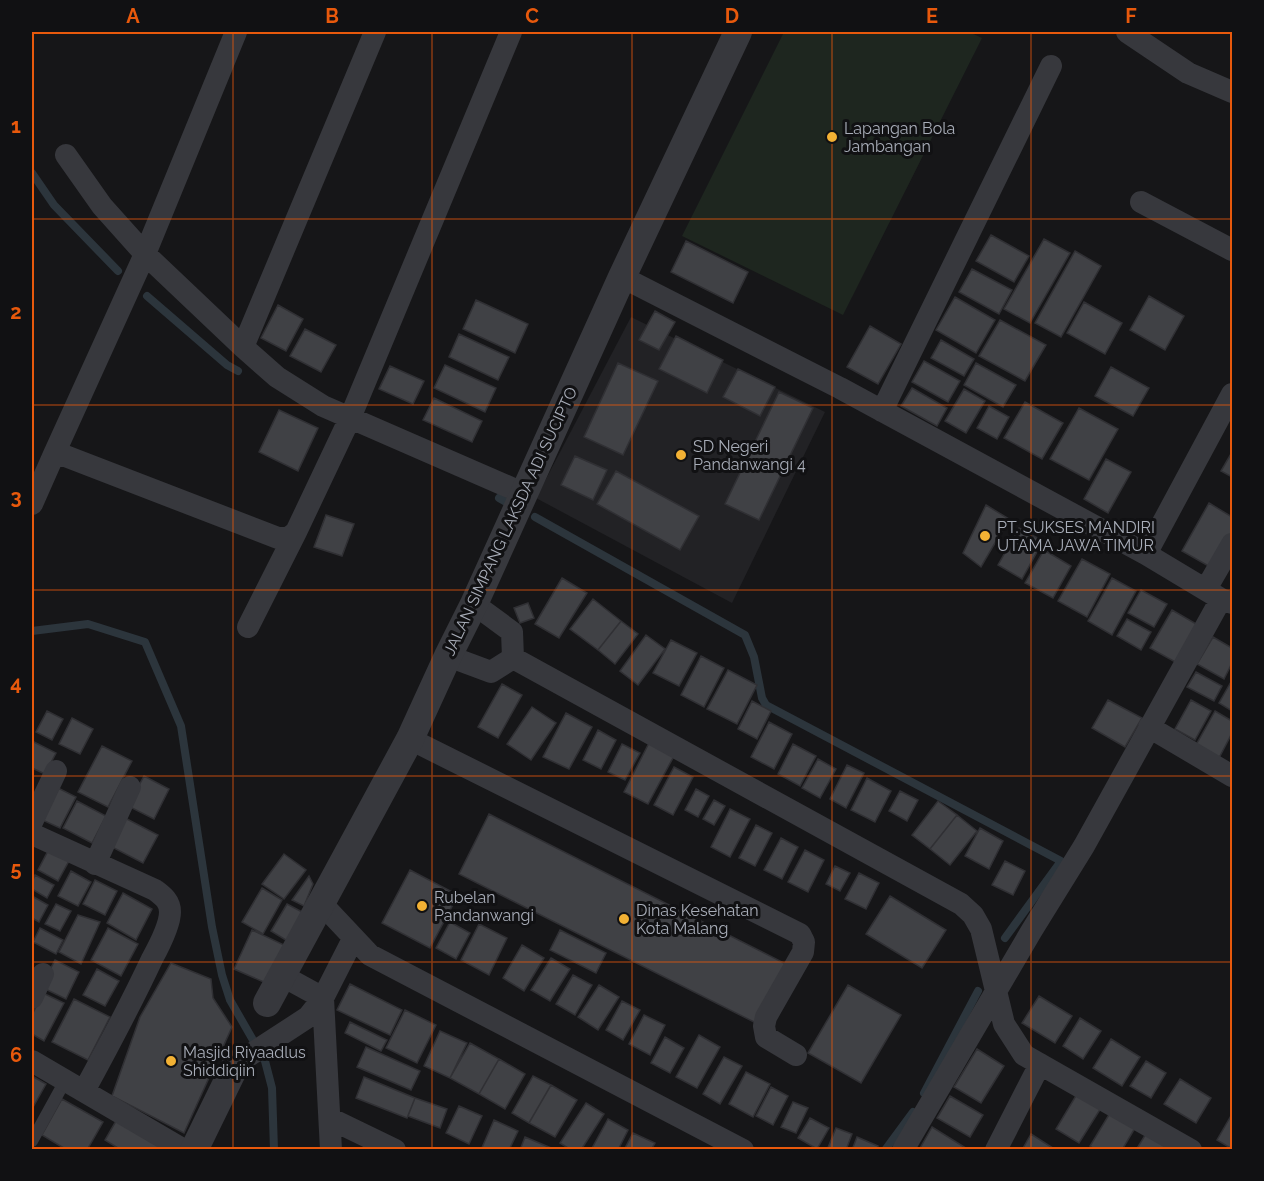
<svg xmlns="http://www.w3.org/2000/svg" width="1264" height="1181" viewBox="0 0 1264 1181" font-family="Raleway,sans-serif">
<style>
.built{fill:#222225}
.green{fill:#1e261f}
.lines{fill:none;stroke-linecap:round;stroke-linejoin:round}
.stream{stroke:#2c353c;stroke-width:8}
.building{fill:#404145;stroke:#303034;stroke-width:1.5}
.service{stroke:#37383d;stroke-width:12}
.minor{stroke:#37383d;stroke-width:22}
.tertiary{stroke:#37383d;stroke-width:28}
.grid{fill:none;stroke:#e8590c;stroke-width:1.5;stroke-opacity:0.55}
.poi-dot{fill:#f2b134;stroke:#111113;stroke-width:2}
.labels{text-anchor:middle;stroke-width:6;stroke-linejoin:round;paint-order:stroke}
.poi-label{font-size:16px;fill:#a8adb8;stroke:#111113;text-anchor:start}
.street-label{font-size:16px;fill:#a8adb8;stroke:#111113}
.neatline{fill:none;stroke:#e8590c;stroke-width:2}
.grid-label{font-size:20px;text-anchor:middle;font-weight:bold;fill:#e8590c}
</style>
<rect width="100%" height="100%" fill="#161618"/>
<path class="built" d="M631,317L825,412L732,603L536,498Z"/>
<path class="green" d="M784,32H969L982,38L843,315L682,236Z"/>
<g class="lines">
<path class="stream" d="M32,173L54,205L118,271
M147,296L227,365L238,371
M499,498L506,502
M535,517L745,635L754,657L762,698L766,705L1061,861L1005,938
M32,631L88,624L145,642L181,726L212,927L222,975L230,1000L265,1061L272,1088L274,1150
M924,1093L978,991
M885,1150L913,1112"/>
</g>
<path class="building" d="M991,235L1029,256L1014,282L976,261Z
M1044,239L1070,253L1030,323L1004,309Z
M686,241L748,272L733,303L671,272Z
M1075,251L1101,266L1061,337L1035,323Z
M972,269L1012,290L999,314L959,292Z
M1149,296L1184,316L1165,350L1130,330Z
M955,297L995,320L976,353L936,330Z
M476,300L528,324L515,353L463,329Z
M1084,302L1122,323L1105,354L1067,333Z
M278,305L303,319L286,351L261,338Z
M655,311L675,322L659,350L639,340Z
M1000,320L1046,345L1025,381L979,356Z
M870,326L901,344L878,384L847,367Z
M305,329L336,345L321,372L290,356Z
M459,334L509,357L498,380L449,357Z
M676,336L723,360L707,393L659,369Z
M941,340L974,359L964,376L931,358Z
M924,361L960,381L948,402L912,382Z
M618,363L658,381L623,455L584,437Z
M976,363L1016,385L1003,407L964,385Z
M445,365L496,388L485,412L434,388Z
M390,366L424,381L413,404L379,389Z
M1111,367L1149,388L1133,416L1095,396Z
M738,369L775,387L760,416L723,397Z
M912,388L947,408L937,426L901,406Z
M964,389L985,401L966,433L945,421Z
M779,392L813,408L759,520L725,504Z
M434,398L482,421L472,442L423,420Z
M1025,402L1063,423L1042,459L1004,438Z
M989,406L1009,417L997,439L977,428Z
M1079,408L1118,429L1089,480L1050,459Z
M279,410L318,428L298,471L259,452Z
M1232,452V477L1221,471Z
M575,456L607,470L593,500L561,485Z
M1106,459L1131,472L1108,513L1084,499Z
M616,471L699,516L680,550L597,504Z
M1209,503L1232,517V532L1212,568L1182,551Z
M986,505L1009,519L981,567L963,553Z
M326,515L354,524L342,556L314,547Z
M1019,528L1043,541L1022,579L998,565Z
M1044,550L1071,566L1053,598L1025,583Z
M1082,559L1110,574L1087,617L1058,601Z
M562,578L587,593L559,638L535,624Z
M1112,578L1136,591L1112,635L1088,621Z
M1141,590L1167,604L1154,627L1128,613Z
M593,599L621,621L598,650L570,629Z
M528,603L534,618L520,623L514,608Z
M1172,610L1198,625L1177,663L1150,648Z
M1127,619L1151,632L1141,650L1117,636Z
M621,621L638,634L615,664L598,650Z
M646,635L665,649L638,685L620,671Z
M1213,637L1232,648V663L1224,679L1197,664Z
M671,640L697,653L679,686L653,673Z
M701,656L724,668L704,707L681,695Z
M728,670L757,685L737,724L707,709Z
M1196,672L1222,686L1214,701L1187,687Z
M1232,680V711L1219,703Z
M502,684L522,695L498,738L478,727Z
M1108,700L1142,718L1125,747L1092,728Z
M1191,700L1211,711L1195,740L1175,729Z
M752,701L771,711L757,739L738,729Z
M532,707L556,723L531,760L507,744Z
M47,711L63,719L52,740L36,732Z
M1215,711L1232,721V733L1219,758L1196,745Z
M566,713L592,727L569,769L543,757Z
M72,718L93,729L80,754L59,744Z
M769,722L792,734L774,769L751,757Z
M598,730L616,740L601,769L583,760Z
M32,741L56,753L45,774L32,768Z
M649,743L674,756L648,804L624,792Z
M622,744L640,753L625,780L608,772Z
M793,744L816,756L800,786L778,774Z
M102,746L132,761L108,807L78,792Z
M818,759L836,769L820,798L802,788Z
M847,765L864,773L846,808L830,799Z
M674,767L693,777L673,815L654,805Z
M144,776L169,789L154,819L128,806Z
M867,778L891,791L875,822L851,810Z
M54,786L76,797L60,828L38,818Z
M696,789L709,796L698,817L685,810Z
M900,791L918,800L907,821L889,811Z
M714,800L725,806L714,825L703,819Z
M77,801L106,816L92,843L63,828Z
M938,801L957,815L930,849L912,835Z
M730,809L750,819L730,857L711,847Z
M489,814L788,965L758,1024L459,874Z
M957,815L977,831L950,865L930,849Z
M125,818L158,835L143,863L110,846Z
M756,825L772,833L755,866L739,858Z
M980,828L1003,841L989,869L965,856Z
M781,838L798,847L782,879L764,870Z
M49,849L70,859L58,881L38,870Z
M805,850L824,860L808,892L788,882Z
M284,854L306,870L284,899L262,884Z
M1005,861L1025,871L1013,895L992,885Z
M835,866L850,873L840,891L826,884Z
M410,870L458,895L430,948L382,923Z
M71,871L91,882L78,906L58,896Z
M859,873L879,883L866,909L845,899Z
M35,875L54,885L47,898L32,889V882Z
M309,876L313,884L304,906L292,900Z
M95,880L117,891L105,915L83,904Z
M262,888L282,900L263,934L242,922Z
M123,893L152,909L136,940L107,923Z
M32,896L48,905L39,922L32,918Z
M890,896L946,930L922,968L866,934Z
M56,904L71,911L60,931L45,924Z
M287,904L306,914L289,942L271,931Z
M78,915L100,922L81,964L59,952Z
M450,922L470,933L456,959L436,948Z
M479,924L507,938L489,975L461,960Z
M40,928L63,940L56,954L33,942Z
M108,928L138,944L121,976L91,960Z
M252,930L284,945L266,983L234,969Z
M560,930L606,953L596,973L550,950Z
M522,945L544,958L524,991L503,978Z
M551,958L570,969L550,1001L531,990Z
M55,960L79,972L66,999L41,987Z
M171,963L211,979L213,998L232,1027L184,1133L112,1096L140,1017Z
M97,969L119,981L105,1006L83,995Z
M573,975L592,985L575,1015L556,1004Z
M350,984L402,1010L390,1035L337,1010Z
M599,985L619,997L598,1030L578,1017Z
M848,985L901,1015L861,1083L808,1053Z
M43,993L64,1003L44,1041L32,1034V1015Z
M1039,996L1072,1016L1055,1043L1022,1023Z
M74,999L110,1017L88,1060L52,1042Z
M622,1001L640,1010L623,1040L606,1030Z
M405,1010L436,1025L417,1063L386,1048Z
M644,1015L665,1025L650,1055L629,1044Z
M1080,1018L1101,1031L1083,1059L1063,1046Z
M350,1022L387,1040L381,1051L345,1033Z
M440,1031L467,1043L450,1078L424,1066Z
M699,1035L720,1047L697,1088L676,1077Z
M665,1037L684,1048L670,1073L651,1063Z
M1111,1039L1140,1057L1122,1086L1093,1068Z
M470,1043L499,1059L479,1094L450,1078Z
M366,1047L420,1071L411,1090L357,1067Z
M977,1049L1004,1066L981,1103L954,1087Z
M724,1057L742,1066L720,1104L703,1094Z
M499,1059L525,1074L505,1109L479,1094Z
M1146,1061L1166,1073L1151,1098L1130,1086Z
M746,1072L770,1084L753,1117L729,1104Z
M32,1076L46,1084L32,1109Z
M533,1076L551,1085L529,1123L512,1113Z
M364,1077L415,1098L407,1118L356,1098Z
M1180,1079L1211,1098L1196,1123L1164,1104Z
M551,1085L577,1100L555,1137L529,1123Z
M771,1087L788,1096L773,1125L756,1116Z
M1077,1094L1101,1108L1079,1143L1056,1129Z
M950,1096L983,1115L970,1137L937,1118Z
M415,1098L447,1109L440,1128L408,1116Z
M62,1099L103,1122L87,1150H67L42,1135Z
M793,1102L808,1108L796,1133L781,1127Z
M586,1103L604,1114L581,1150H571L560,1143Z
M459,1106L482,1116L469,1144L446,1133Z
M1110,1113L1135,1128L1122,1150H1095L1090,1146Z
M1232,1114V1149L1217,1140Z
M810,1118L829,1128L817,1149L798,1138Z
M608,1119L628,1130L618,1150H591Z
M494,1120L518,1131L509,1150H481Z
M116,1121L162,1146L160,1150H121L105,1140Z
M932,1127L969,1150H919Z
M836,1128L852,1134L846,1150H827Z
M1147,1132L1170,1150H1136Z
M633,1133L655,1143L651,1150H624Z
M1031,1134L1056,1150H1022Z
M525,1137L551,1148L550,1150H520Z
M857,1137L878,1146L877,1150H852Z"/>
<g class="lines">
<path class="service" d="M32,1141L65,1081"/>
<path class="minor" d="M236,32L145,254L55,452L278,538H288L296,532L350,418L511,32
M1127,32L1188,73L1232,92
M66,155L102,206L145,254L243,347L277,377L323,406L525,494
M1141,202L1232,250
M622,277L840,388L1146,554L1221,599L1232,603
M243,347L375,32
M882,411L1051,66
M32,504L55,452
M1146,554L1232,394
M1206,589L1232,544
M474,604L512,632L513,658
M248,627L296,532
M448,656L491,672L513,658
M513,658L961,904L973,915L981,929L1004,1024L1024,1055L1191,1150
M1149,727L1232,776
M410,739L800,934L804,942L803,952L766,1017L764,1026L766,1037L796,1055
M32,822L56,771
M32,834L155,890C163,896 170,901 170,912C170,925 158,948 152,959C131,1004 108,1047 84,1091
M95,864L130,787
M322,904L370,955L743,1150
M281,975L323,998
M32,998L43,974
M323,998L331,1150
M32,1061L184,1150
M236,1064L308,1017L323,998L353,939
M331,1119L395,1150
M903,1150L1032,930L1084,846L1221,599
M996,1150L1040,1064"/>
<path class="tertiary" d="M267,1003L410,739L448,656L474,604L622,277L738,32
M194,1150L236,1064"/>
</g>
<path class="grid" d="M233,32V1150M432,32V1150M632,32V1150M832,32V1150M1031,32V1150M32,219H1232M32,405H1232M32,590H1232M32,776H1232M32,962H1232"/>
<g class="poi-dot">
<circle cx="832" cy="137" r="6"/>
<circle cx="681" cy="455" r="6"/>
<circle cx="985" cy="536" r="6"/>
<circle cx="422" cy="906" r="6"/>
<circle cx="624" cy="919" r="6"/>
<circle cx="171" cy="1061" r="6"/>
</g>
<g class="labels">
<g class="poi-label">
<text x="844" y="134">Lapangan Bola<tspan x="844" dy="18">Jambangan</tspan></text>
<text x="693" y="452">SD Negeri<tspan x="693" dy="18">Pandanwangi 4</tspan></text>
<text x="997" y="533">PT. SUKSES MANDIRI<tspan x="997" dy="18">UTAMA JAWA TIMUR</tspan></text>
<text x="434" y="903">Rubelan<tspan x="434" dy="18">Pandanwangi</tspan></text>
<text x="636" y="916">Dinas Kesehatan<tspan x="636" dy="18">Kota Malang</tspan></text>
<text x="183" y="1058">Masjid Riyaadlus<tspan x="183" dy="18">Shiddiqiin</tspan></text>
</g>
<g class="street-label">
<text transform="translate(510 521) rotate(-65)" y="6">JALAN SIMPANG LAKSDA ADI SUCIPTO</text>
</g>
</g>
<rect width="1264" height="1181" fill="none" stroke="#111113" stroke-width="66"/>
<rect x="33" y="33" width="1198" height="1115" class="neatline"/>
<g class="grid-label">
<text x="133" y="23">A</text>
<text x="332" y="23">B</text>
<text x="532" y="23">C</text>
<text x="732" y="23">D</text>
<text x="932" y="23">E</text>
<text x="1131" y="23">F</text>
<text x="16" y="133">1</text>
<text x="16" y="319">2</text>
<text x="16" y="504">3</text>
<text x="16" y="690">4</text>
<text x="16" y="876">5</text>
<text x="16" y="1062">6</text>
</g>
</svg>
